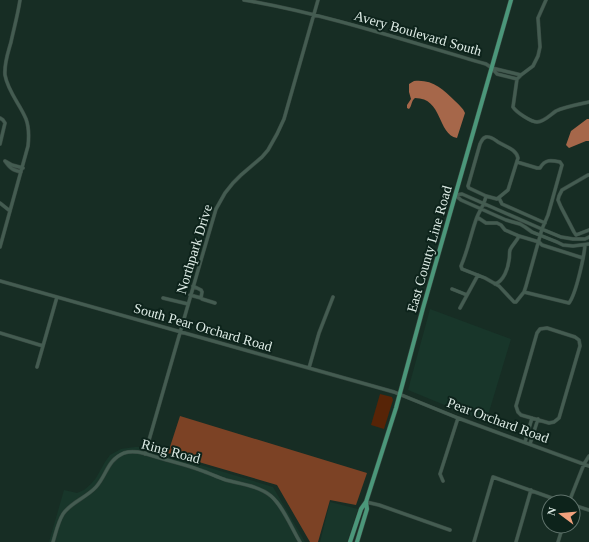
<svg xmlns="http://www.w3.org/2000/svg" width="589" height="542" viewBox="0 0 589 542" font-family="'Times New Roman',serif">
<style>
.built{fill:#18362a}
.green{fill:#572407}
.forest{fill:#7c4225}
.water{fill:#a6674a}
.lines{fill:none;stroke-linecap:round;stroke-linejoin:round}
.minor-casing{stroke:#374841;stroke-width:4}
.major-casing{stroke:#374841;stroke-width:5}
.minor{stroke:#445c51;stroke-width:3}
.major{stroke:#4b977a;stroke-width:4}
.labels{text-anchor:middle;stroke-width:4;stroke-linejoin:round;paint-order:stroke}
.street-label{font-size:14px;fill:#ddebe5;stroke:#0d231b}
</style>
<rect width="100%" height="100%" fill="#172d24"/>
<path class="built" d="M430,309L511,339L486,422L408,390Z
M135,447H141L273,487L305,542H49L64,490L77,493L84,490L91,484L96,478L105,462L110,455L121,449Z
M330,502L358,509L347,542H320Z"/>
<path class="green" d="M380,394L392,397L393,400L384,429L371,425Z"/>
<path class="forest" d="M180,416L367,473L356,505L330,500L318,542H310L277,485L168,453Z"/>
<path class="water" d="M414,81C432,79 443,89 455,101C459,105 463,108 465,113L457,138C437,134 443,98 415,98C411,101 412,106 409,109L407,108V105L411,99L409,92V84Z
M587,119H589V141H586L569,148L566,145L571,131Z"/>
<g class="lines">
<g class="minor-casing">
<path id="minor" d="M244,0C326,14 406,41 486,64L492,68
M546,0L538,18L540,47L538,56L533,66L521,75L517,79L513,107C516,112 531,122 537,122C544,122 550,115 556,111C564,107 580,104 589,102
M517,79L497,74L492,68L521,75
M0,118L3,120L5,123L0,144
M517,162L537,168H540C545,159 551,160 560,162L562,165L548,215L542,229L526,286L524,292
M21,172C12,170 10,168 5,161L12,165L23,168
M589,175H588L562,190L559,196L558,200L561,207L574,232L576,235L589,230
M455,195L461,200L506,220L520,224L525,227L532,232L557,242L563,245L573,246L589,244
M455,195L462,194L544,230L561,237L573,239H585L589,237
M486,196L497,199L508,190L518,158C516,149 506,147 498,142C495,140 491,136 486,137C482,138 482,141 480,144L468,186L469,188L486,196C485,203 480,210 477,217C471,233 468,250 461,266L462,269L485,278L499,286L514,302H516L524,292L569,303C576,294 584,257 585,245
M499,198L502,204L545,223
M0,203L10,211
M477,217L486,223H497L501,225L505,230L519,236L539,242L542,245L583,258
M0,247L28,146C29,137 29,127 26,119C20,104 8,92 5,75C4,63 8,53 11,42C14,28 18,14 20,0
M0,281L394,392L458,418L589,466
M495,284C504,281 508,268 509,260C510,256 509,253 510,250C512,245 517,241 519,236
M193,286L201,290L202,292L201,298
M452,289L467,295
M190,295L201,298L202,299L215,303
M163,298L188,304
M460,308L478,275
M547,328L575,337L579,340L580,346L559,418L554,422L549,423L521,415L518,412L516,406L537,333L540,329Z
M0,333L43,346
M37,367L57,297
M309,368L319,333L333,297
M525,442L532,418
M530,444L538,419
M145,454L201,260L216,209L225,193L233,183L241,175L262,157L268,150L277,134L284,119L318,0
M443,481L440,474L458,418
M366,502L379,505L450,530
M569,502L584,464L589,456
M573,505L589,510
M53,542C56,532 58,522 63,514C71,502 86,498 96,487C107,475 107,460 124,453C136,449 148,455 160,458C173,462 187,465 200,470C209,473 217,477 226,480C241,484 259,486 271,496C283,506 292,529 300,542
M474,542L493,477L563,502
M516,542L531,490
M558,542L563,526"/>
</g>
<g class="major-casing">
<path id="major" d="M350,542L361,509L366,502L396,408L423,308L511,0
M357,542L367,509L366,502"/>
</g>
<use href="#minor" class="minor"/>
<use href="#major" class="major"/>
</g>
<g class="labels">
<g class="street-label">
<text transform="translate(418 33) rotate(16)" y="5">Avery Boulevard South</text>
<text transform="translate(194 249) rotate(-73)" y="5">Northpark Drive</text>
<text transform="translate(429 249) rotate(-74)" y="5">East County Line Road</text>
<text transform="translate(203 327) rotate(16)" y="5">South Pear Orchard Road</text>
<text transform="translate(498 420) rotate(20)" y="5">Pear Orchard Road</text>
<text transform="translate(171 451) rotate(15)" y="5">Ring Road</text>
</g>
</g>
<g transform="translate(561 514) rotate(286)"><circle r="19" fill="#0d231b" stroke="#60736c"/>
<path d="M0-3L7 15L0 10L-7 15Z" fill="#f1a17d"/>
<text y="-6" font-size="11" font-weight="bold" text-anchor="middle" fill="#ddebe5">N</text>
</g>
</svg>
